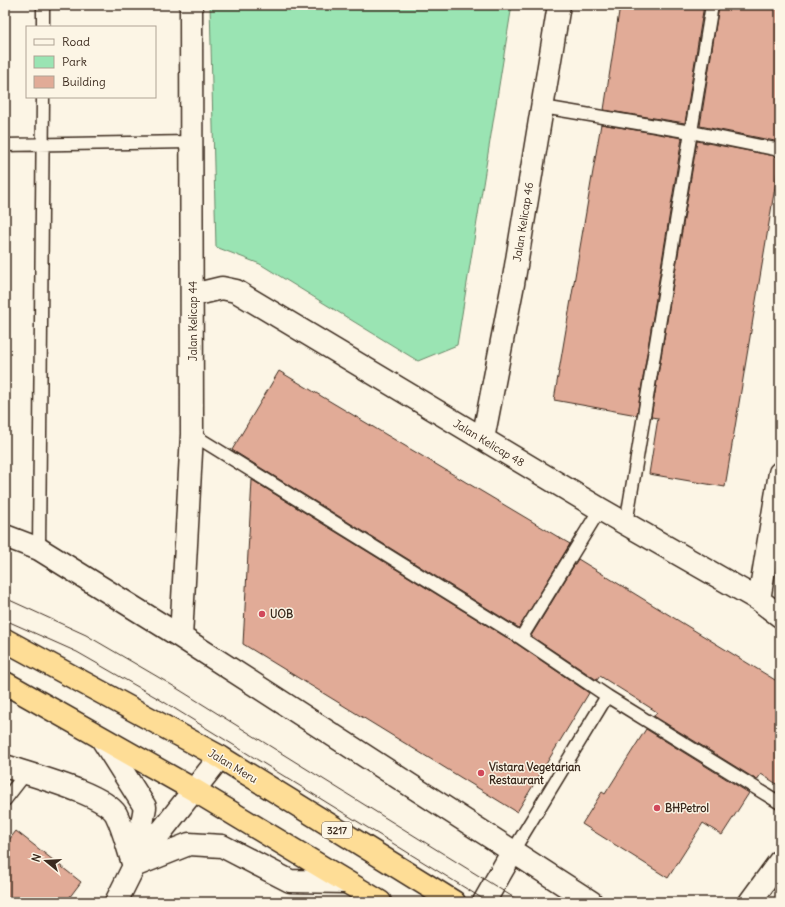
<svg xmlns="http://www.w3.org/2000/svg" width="785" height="907" viewBox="0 0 785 907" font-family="Delius,sans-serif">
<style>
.green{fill:#9ae4b3;stroke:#6a8768}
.building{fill:#e1ab97;stroke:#3b2a1e}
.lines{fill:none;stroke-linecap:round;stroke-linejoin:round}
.lane-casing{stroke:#3b2a1e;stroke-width:15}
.street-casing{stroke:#3b2a1e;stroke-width:25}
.highway-casing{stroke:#3b2a1e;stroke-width:25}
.lane{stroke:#fcf5e5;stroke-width:12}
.street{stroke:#fcf5e5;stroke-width:22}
.highway{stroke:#fedd96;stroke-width:22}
.tram{stroke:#3b2a1e;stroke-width:1}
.poi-dot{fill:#d1495b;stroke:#fcf5e5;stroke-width:1.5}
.labels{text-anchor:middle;stroke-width:3;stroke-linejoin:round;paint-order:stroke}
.shield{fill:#fcf5e5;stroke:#75675a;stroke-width:1}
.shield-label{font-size:10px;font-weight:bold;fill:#3b2a1e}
.street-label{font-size:11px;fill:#3b2a1e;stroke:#fcf5e5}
.poi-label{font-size:11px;font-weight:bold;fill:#3b2a1e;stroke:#fcf5e5;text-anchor:start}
</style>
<rect width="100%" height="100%" fill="#fcf5e5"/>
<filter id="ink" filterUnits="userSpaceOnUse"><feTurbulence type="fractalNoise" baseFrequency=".025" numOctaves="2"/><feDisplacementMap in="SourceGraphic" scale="8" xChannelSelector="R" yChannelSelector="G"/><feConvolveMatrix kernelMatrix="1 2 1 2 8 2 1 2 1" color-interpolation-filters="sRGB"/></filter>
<g filter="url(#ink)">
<path class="green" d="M210,5H512L457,345L418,361L260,264L216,247Z"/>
<path class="building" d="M620,5H704L685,123L604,110Z
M719,5H780V142L700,126Z
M601,124L682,138L637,415L554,400Z
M697,141L780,157L725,487L649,474L658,418L651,417Z
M279,371L570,544L519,628L232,450Z
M252,480L517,644L589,693L517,812L243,644Z
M578,559L780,683V786L761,774L757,780L654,716L657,712L627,693L600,676L597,680L531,636Z
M646,729L749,793L722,835L703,823L668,878L582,824L602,792L605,794Z
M16,831L81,882L66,902H5V845Z"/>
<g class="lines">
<g class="lane-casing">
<path id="lane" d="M43,27V5
M543,107L691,132L780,150
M5,145L191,142
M192,434L521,638L607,696L780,803
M626,524L712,5
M39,549L43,97
M521,638L600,509
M5,800L26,773
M513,851L607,696"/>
</g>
<g class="street-casing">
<path id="street" d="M193,295L222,288L236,291L600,509L759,600L780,616
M483,439L513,284L559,5
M5,536L39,549L181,637L591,902
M759,600L780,473
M181,637L192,434L191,5
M102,739L145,807L135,863
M5,766C30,775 103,793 116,814C124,830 128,849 134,866
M134,866L189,844L222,846L290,881L346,882
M116,902L134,866L220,757
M484,902L513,851
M750,902L780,861"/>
</g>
<g class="highway-casing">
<path id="highway" d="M5,640L220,757L454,902
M5,683L194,790L380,902"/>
</g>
<use href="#lane" class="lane"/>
<use href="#street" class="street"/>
<use href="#highway" class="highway"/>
<path class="tram" d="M5,598L86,635L170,684L521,902
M5,620L77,652L159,699L488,902"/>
</g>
</g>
<g class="poi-dot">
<circle cx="262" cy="614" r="4"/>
<circle cx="481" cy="773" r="4"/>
<circle cx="657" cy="808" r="4"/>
</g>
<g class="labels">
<rect class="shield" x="322" y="822" width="30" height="16" rx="3"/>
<g class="shield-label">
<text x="337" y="834">3217</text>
</g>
<g class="street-label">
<text transform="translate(523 222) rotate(-81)" y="4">Jalan Kelicap 46</text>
<text transform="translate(193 321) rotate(-90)" y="4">Jalan Kelicap 44</text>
<text transform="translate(489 443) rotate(31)" y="4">Jalan Kelicap 48</text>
<text transform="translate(233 766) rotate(31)" y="4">Jalan Meru</text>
</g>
<g class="poi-label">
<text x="270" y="618">UOB</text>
<text x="489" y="771">Vistara Vegetarian<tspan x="489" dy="13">Restaurant</tspan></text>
<text x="665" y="812">BHPetrol</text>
</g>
</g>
<rect width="785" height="907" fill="none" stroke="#fcf5e5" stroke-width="20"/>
<rect x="10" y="10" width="765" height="887" fill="none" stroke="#3b2a1e" stroke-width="1.5" filter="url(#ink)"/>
<rect x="26" y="26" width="130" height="72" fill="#fcf5e5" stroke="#afa495"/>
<rect x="34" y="39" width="20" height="6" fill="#fcf5e5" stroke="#afa495"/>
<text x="62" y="46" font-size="12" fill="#3b2a1e">Road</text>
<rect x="34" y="56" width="20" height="12" fill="#9ae4b3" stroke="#afa495"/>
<text x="62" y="66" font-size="12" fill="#3b2a1e">Park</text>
<rect x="34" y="76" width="20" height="12" fill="#e1ab97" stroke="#afa495"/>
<text x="62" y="86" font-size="12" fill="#3b2a1e">Building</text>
<g transform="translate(46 861) rotate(288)" stroke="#fcf5e5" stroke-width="3" paint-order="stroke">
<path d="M0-3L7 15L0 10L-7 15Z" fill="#3b2a1e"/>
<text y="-6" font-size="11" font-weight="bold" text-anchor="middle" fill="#3b2a1e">N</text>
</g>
</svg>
